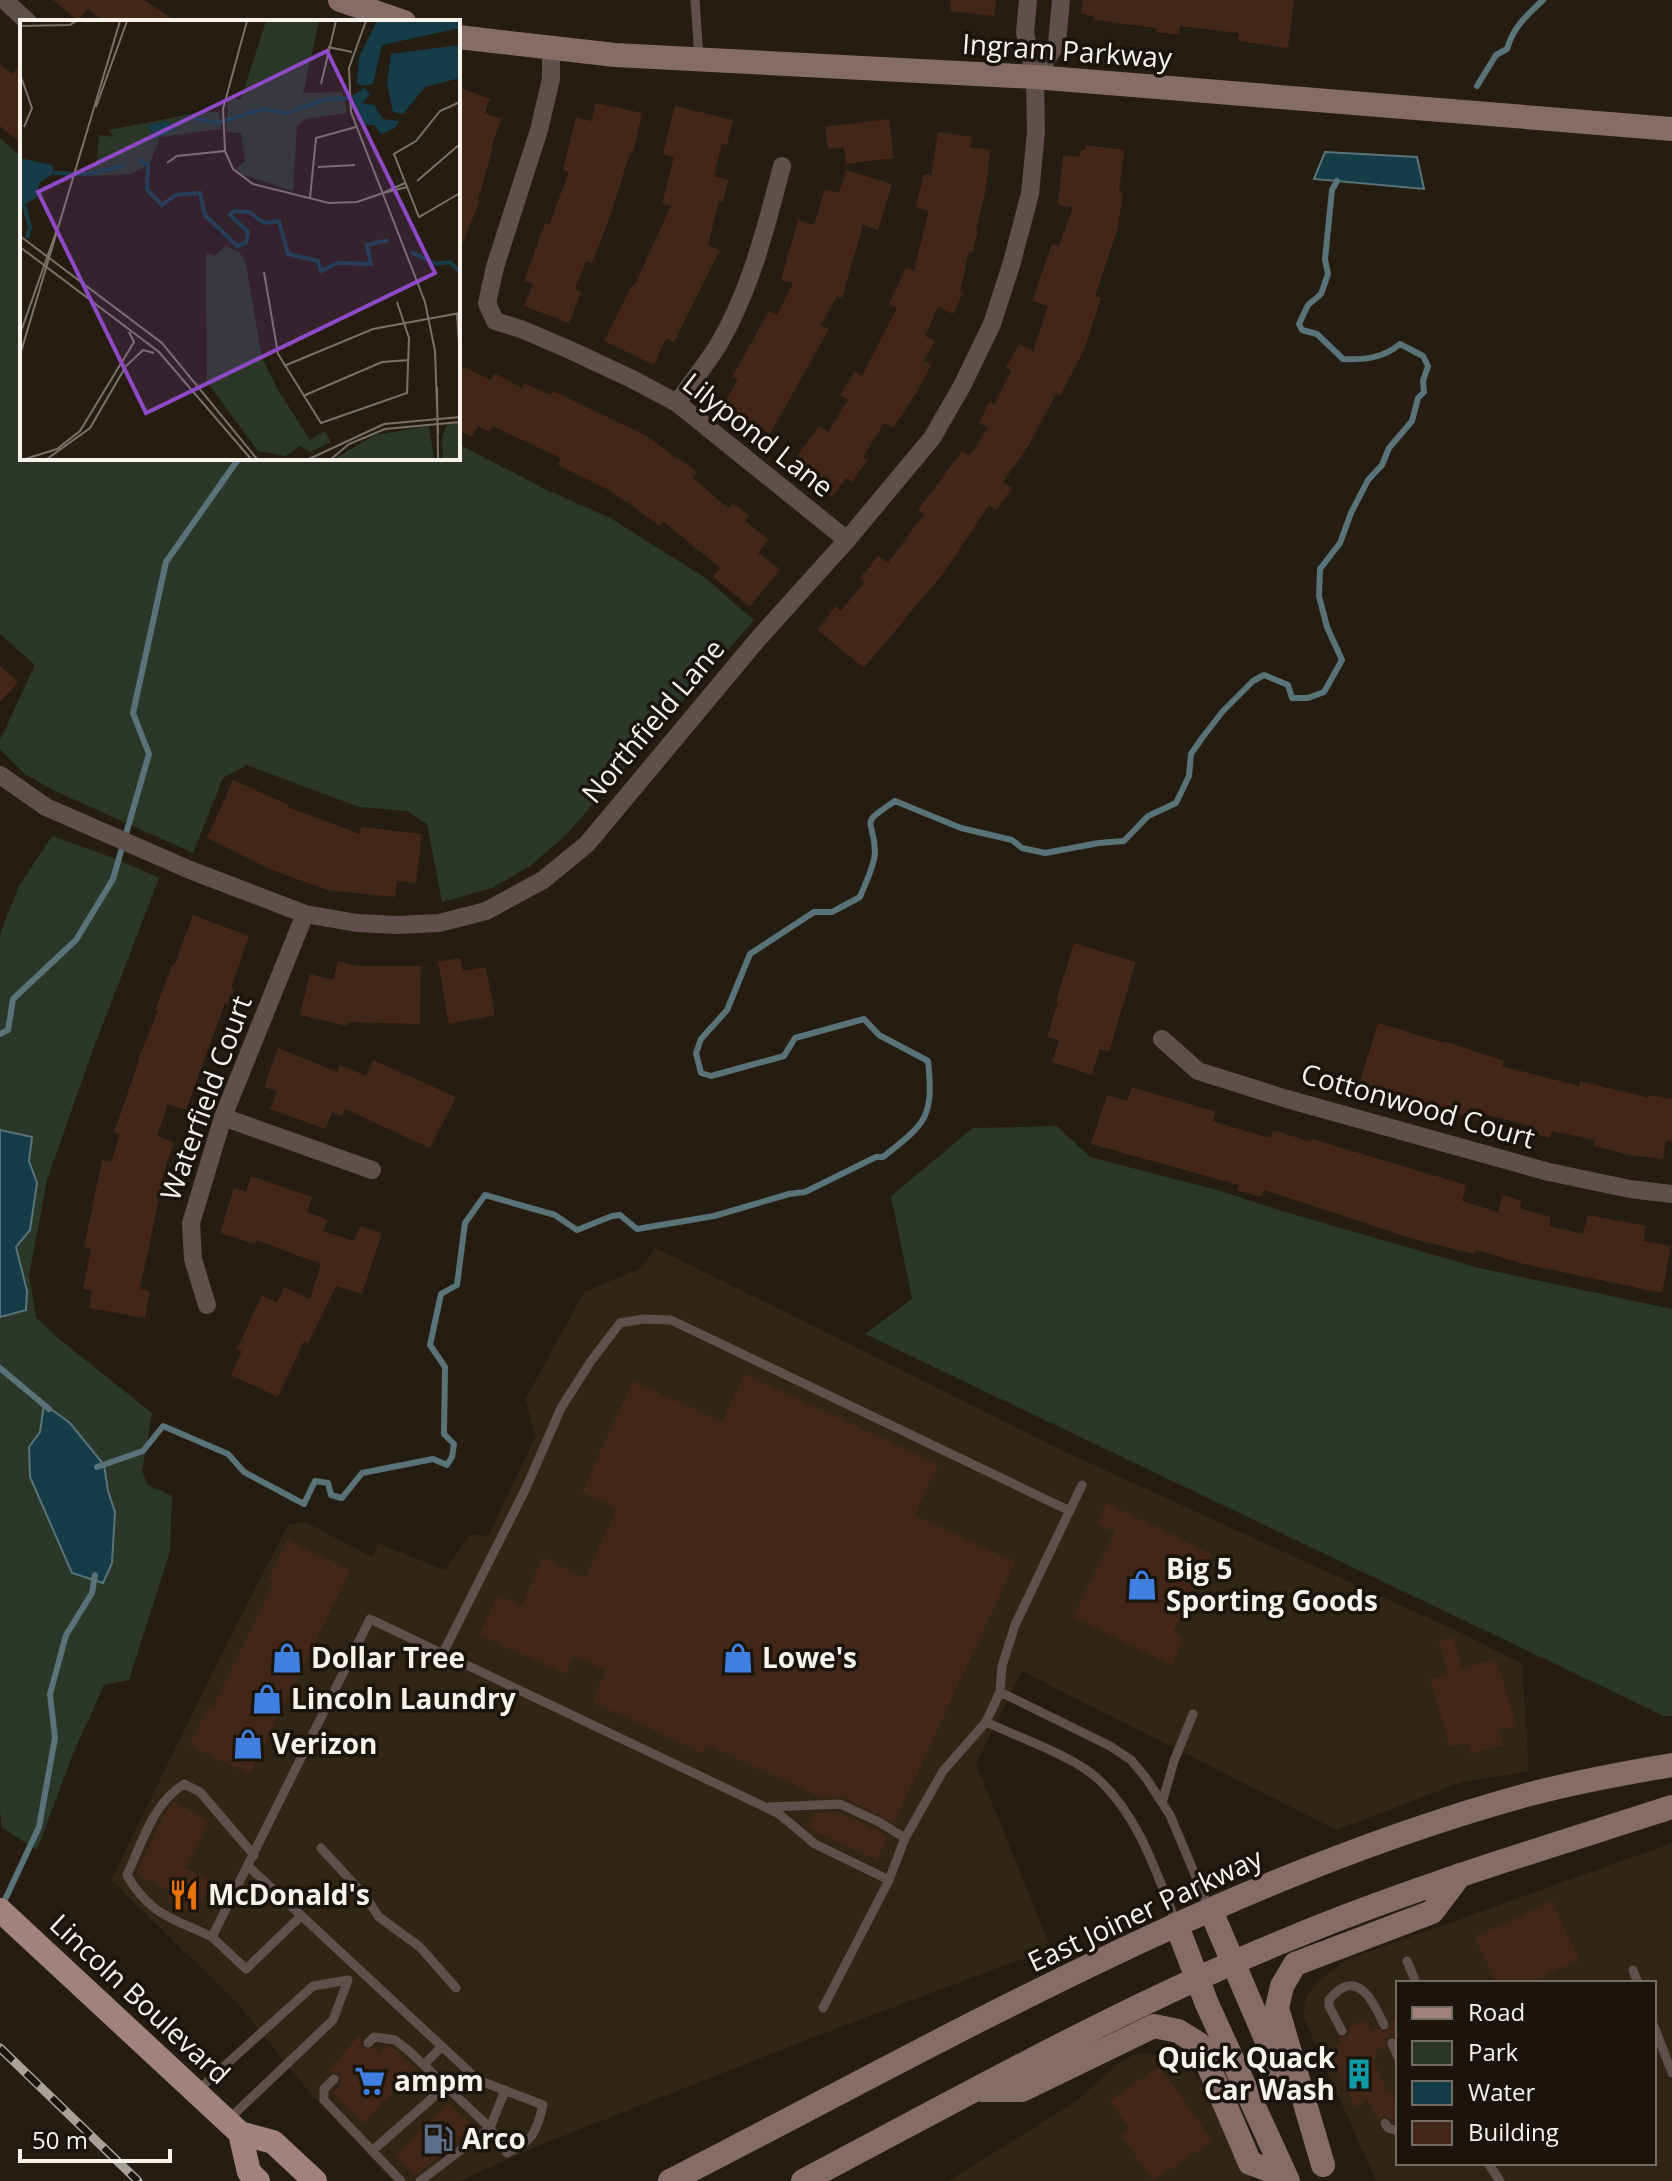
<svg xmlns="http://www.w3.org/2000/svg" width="1672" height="2181" viewBox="0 0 1672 2181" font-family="'Open Sans',sans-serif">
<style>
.built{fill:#312615;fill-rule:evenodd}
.green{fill:#2a3729}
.water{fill:#153c47;stroke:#597378;stroke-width:2}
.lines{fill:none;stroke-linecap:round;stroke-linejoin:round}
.stream{stroke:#597378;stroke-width:6}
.building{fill:#422719}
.lane{stroke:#60504d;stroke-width:9}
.street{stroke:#60504d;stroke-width:18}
.secondary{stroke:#856c67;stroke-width:24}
.primary{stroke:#a1827c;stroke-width:24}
.rail-casing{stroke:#a8a299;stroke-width:9}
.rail{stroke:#1b140a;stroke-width:6;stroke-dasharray:18;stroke-linecap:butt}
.labels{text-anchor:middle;stroke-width:7;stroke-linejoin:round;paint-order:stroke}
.street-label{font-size:28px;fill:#f7f2ea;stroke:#1b140a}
.poi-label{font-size:28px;font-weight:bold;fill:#f7f2ea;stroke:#1b140a;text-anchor:start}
.inset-river{fill:none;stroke:#153c47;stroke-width:4}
.inset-road{fill:none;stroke:#797268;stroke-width:2}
.view{fill:#8e4ac5;fill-opacity:0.15;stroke:#8e4ac5;stroke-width:4}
.inset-edge{fill:none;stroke:#f7f2ea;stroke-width:4}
</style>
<rect width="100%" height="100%" fill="#251d12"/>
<path class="built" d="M656,1248L1059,1449L1461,1633L1522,1664L1529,1771L1462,1782L1337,1830L1022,1671L976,1764L1051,1948L809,2039L535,2147L460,2181H392L310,2093L239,2005L111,1880L221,1655L288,1525L305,1522L372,1557L378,1543L444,1570L471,1534L488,1537L536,1435L525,1400L584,1292L639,1269Z
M1672,1843V2181H1376L1303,2016L1306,1996L1321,1979L1346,1960ZM1398,1983H1654V2163H1398Z
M1137,2053L1163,2055L1185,2061L1200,2081L1252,2181H948L1075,2102L1119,2063Z"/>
<path class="green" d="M0,138L22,158V458H458V444L547,490L610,518L704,577L754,620L566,835L530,866L492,888L442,902L427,824L407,811L359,807L247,765L223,778L193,853L53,790L25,774L0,749V740L35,665L0,634Z
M52,836L119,860L159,878L91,1055L47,1180L29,1275L36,1317L58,1338L152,1413L142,1472L148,1485L172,1496L170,1551L129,1680L104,1685L72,1756L37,1850L2,1828L0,1811V934L19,886Z
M1057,1126L1090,1157L1224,1192L1282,1211L1479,1268L1672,1309V1716H1664L865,1334L912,1299L891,1196L973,1128Z"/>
<path class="water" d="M1325,152L1417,157L1424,189L1314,179Z
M0,1130L32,1137L29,1161L37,1183L30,1230L16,1247L27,1291L26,1310L0,1317Z
M44,1404L70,1423L104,1465L108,1491L115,1512L112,1563L103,1583L72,1573L30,1477L29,1447L40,1432Z"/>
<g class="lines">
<path class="stream" d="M1477,86L1496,55L1507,49C1513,27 1527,15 1543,0
M0,1034L8,1030L13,999L76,940L113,879L149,754L133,713L166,562L239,458
M0,1368L49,1409
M97,1467L143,1451L163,1426L228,1454L244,1472L304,1504L315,1481L328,1483L331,1495L342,1498L362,1473L433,1459L447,1465L452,1457L454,1444L444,1434L445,1367L430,1345L441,1294L457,1285L465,1223L485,1195L555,1215L577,1230L612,1216L620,1215L637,1229L714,1216L789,1194L805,1192L876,1157H883C926,1123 934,1118 928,1061L879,1035L864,1019L795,1038L784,1056L711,1076L701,1073L696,1053L701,1039L727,1010L750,954L814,912H832L860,897C865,884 874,867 875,853C875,817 856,827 895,801L961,828L1012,840L1022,848L1045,853L1099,843L1124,841L1148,816L1176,803L1189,776L1191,754L1202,738L1223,711L1253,681L1264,675L1288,685L1292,698H1308L1324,692L1342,660L1327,627L1319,596L1320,569L1340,543L1351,513L1368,480L1382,465L1389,448L1412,421L1418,398L1424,392L1423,381L1428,366L1423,356L1400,344C1384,358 1364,360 1343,359L1317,334L1302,330L1299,324L1308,305L1321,294L1328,274L1325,259L1332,190L1337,181
M3,1904L39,1827L55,1738L50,1694L66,1635L92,1593L95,1575"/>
</g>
<path class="building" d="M53,0H144L177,22H104L88,9L78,21Z
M950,0H996L994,16L950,11Z
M1083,0H1294L1288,48L1238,41L1239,33L1180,26L1179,35L1156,32L1157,28L1094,20V16L1081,14Z
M22,62V144L0,126V64L12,74Z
M458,87L490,99L485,113L501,119L491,147L493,148L478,199L480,200L459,252Z
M595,103L642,113L633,153H630L609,219L592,263L586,261L575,289L581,292L569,323L524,306L533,284L524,281L545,223L549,225L569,172L563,170L576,118L592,121Z
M675,106L733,120L727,145L722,144L714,176L729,180L723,202L719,201L708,245L720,250L674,342L666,338L654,365L604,341L632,285L634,286L671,206L662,204L674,157L663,154Z
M889,119L894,158L846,164L844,147L828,149L825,127Z
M938,132L972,137L970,147L990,150L986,189L976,231H978L973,252L969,251L960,291L963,292L953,314L938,307L925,336L935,341L924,361L931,365L917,392L893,428L884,423L863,457L867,461L852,482L846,478L832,497L790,466L819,426L828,432L848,400L840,395L855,371L862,376L897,308L889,304L906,267L914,271L929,211L916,207L924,174L931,175Z
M1086,145L1124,150L1119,192L1123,193L1118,227L1095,296L1101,298L1084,350L1060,396L1056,394L1029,445L1003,482L1012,488L996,510L989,505L946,570L864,668L817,630L836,606L841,611L865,582L860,578L878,556L888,563L924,514L918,510L962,451L969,456L988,428L979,423L990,401L994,404L1011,371L1006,368L1019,344L1033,351L1048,306L1032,301L1052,244L1059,246L1073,207L1058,205L1063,155L1080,157L1081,150H1085Z
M846,170L892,184L878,230L863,225L842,298L837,296L821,325L829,329L770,434L722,407L738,380L732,377L769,311L777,315L793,283L781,280L798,220L814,225L825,189L839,193Z
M464,367L491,380L494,373L522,388L524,383L551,395L553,391L645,435L697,472L693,478L728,508L733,503L749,516L745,521L769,539L758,553L780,569L750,607L713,577L720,568L663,521L660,526L611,491L558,465L561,458L492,426L489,432L478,426L472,437L458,430V379Z
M0,666L18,682L0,702Z
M233,780L289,805L288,807L360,834L361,827L422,834L416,883L397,881L395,897L327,890L272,870L207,838Z
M193,915L249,936L231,988L234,989L228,1004L225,1003L186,1110L168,1104L157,1136L174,1142L160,1185H162L140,1289L150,1291L145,1318L89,1308L92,1291L83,1289L91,1248L84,1247L102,1160L111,1162L120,1134L114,1133L140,1057H139L158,1011L155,1010L172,965L174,966Z
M1074,943L1136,962L1109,1052L1100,1049L1092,1075L1052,1062L1059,1040L1047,1037L1058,1002L1056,1001Z
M460,958L463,971L486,967L495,1015L449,1024L438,962Z
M338,961L357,966H421L420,1024L348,1022L347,1026L300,1015L310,974L333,980Z
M1378,1023L1445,1043V1041L1504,1061L1502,1066L1579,1086L1580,1081L1649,1098V1095L1672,1099V1142L1666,1141L1663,1159L1629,1155L1594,1146L1595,1140L1552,1131L1550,1138L1529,1132L1530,1126L1485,1114L1482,1121L1419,1100L1418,1102L1359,1084Z
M278,1048L337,1072L340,1065L366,1076L373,1060L456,1097L430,1148L345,1109L342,1116L332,1112L325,1129L270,1109L277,1091L264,1087Z
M1132,1087L1216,1112L1213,1121L1242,1130L1271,1138L1273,1130L1311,1142L1312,1139L1466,1185L1462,1201L1498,1212L1503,1195L1522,1201L1520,1208L1551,1217L1549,1226L1583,1234L1588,1215L1646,1226L1644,1241L1671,1246L1662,1293L1524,1264L1476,1250L1474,1254L1414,1239L1264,1190L1261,1197L1237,1190L1239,1185L1091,1144L1107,1095L1127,1101Z
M251,1176L312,1197L307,1212L328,1220L323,1231L354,1241L360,1226L382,1233L362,1294L336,1286L308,1344L304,1341L278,1397L231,1375L242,1351L237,1349L262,1295L277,1303L284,1287L310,1299L321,1264L256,1240L255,1244L220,1233L234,1188L246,1192Z
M744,1374L938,1464L914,1515L1015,1562L894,1823L843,1797H820L706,1744L703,1753L592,1702L606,1671L574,1656L565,1674L479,1634L498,1595L521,1606L543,1558L585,1578L617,1508L582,1492L633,1381L722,1422Z
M1107,1503L1211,1554L1173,1632L1184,1638L1171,1665L1073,1617L1115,1532L1097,1524Z
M288,1540L350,1570L250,1774L190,1745L209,1706L213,1708L274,1582L269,1579Z
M1453,1637L1462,1669L1496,1659L1516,1725L1498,1730L1503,1745L1471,1754L1467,1742L1450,1747L1430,1679L1448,1674L1439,1641Z
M174,1802L209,1820L185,1868L211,1881L194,1915L166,1901L171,1892L136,1874L163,1816Z
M838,1812L888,1836L877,1860L807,1828L814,1813Z
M1552,1901L1579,1960L1529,1983H1496L1475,1937Z
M1398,2018V2039L1392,2036L1387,2038L1385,2046L1374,2052L1377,2057L1372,2059L1387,2091L1390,2089L1398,2105V2117L1392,2120L1384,2116L1378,2121L1368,2100L1355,2107L1328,2050L1341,2043L1339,2038L1348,2036L1349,2028L1366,2020L1371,2031L1377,2028L1384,2032L1390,2029L1391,2022Z
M360,2035L363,2049L374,2048L379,2053L385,2046L392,2047L416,2068L364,2123L332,2094L341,2085L340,2074L327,2071Z
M1159,2066L1213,2141L1153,2181L1121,2135L1130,2129L1110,2101Z
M449,2102L474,2128L415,2176L395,2155Z"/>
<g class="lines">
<path class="lane" d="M695,0L699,58
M443,1653L526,1488L561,1408L591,1361L620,1323L643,1319L671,1320L1070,1511
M1000,1692L1110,1746L1131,1760L1146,1778L1170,1815L1209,1908
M986,1722C1018,1737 1073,1756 1097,1778C1139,1816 1157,1874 1177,1925
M1162,1803L1174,1761L1193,1714
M769,1807L840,1804L879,1822L905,1838
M321,1848L365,1896L379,1917L420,1947L456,1988
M249,1867L478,2080L543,2105C537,2132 532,2142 507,2153L490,2128L408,2050L395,2040L374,2037L368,2043
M301,1916L246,1969L212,1937L370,1619L765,1807L779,1814L815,1844L889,1880
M212,1937C175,1919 149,1915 127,1875C142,1843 153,1803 184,1784L200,1792L254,1855
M1407,1961L1416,1983
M1633,1970L1638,1983
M823,2008L889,1880L905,1838L943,1771L986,1722L1000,1692L1002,1666L1015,1625L1082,1485
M1654,2026L1672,2073
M1342,2031L1329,2006V2000C1356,1966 1373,2000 1384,2025
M1392,2043L1398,2057
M424,2065L442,2046
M334,2079L324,2089V2100L401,2181
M198,2090L313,1986L348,1980L333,2020L229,2119
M1385,2123L1388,2128L1398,2131
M372,2151L446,2086
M1488,2163L1500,2181
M420,2181L490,2128L505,2090"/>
<path class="street" d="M4,0L28,22
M1028,0L1025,33L1035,77L1057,43L1061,0
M551,48V79L539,130L495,267L487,303L495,321L521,329L570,350L632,379L677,403L847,540
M677,403C690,384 705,366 717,347C750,292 766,228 782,166
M0,775L46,807L190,870L305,914L357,923L398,925L439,923L486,911L543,880L587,844L758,639L847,540L932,438L962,386L992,324L1012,262L1030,194L1036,132L1035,77
M1162,1039L1198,1071L1287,1099L1549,1172L1630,1189L1672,1194
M223,1117L372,1170
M207,1305L193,1259L191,1223L223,1117L305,914"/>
<path class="secondary" d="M340,0L404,22
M458,37L615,55L1035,77L1672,129
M1211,1911L1287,2088
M1177,1926L1207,2004L1288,2181
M983,2090H1022L1154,2026L1178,2031L1199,2044L1250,2163L1285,2176
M1323,2165L1277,2008L1282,1986L1295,1964L1432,1912L1460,1875
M670,2181C947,2039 1228,1876 1530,1794C1576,1782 1624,1773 1672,1765
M803,2181C961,2098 1118,2009 1284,1941C1410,1888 1542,1849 1672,1807"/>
<path class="primary" d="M0,1910L240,2133L273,2142L315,2181
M240,2133L249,2172L258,2181"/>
<g class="rail-casing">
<path id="rail" d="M0,2048L138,2181"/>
</g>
<use href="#rail" class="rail"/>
</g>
<defs>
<g id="shop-bare" transform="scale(2.4)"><path d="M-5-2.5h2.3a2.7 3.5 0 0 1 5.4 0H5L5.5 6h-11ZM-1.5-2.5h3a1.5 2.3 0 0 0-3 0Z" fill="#3f7fe0" stroke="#1b140a" stroke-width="2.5" paint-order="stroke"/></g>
<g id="restaurant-bare" transform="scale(2.4)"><path d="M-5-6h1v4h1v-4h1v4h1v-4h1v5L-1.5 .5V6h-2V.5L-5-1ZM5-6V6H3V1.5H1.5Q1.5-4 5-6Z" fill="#e8710a" stroke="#1b140a" stroke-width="2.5" paint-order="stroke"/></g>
<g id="building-bare" transform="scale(2.4)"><path d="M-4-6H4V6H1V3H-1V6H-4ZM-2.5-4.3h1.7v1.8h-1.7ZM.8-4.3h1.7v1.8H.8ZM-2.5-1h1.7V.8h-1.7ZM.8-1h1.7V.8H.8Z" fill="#0f9aa8" stroke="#1b140a" stroke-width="2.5" paint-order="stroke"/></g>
<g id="supermarket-bare" transform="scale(2.4)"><path d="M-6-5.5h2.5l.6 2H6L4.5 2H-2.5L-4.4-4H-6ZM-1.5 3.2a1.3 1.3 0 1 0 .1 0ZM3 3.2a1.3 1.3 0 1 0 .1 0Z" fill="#3f7fe0" stroke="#1b140a" stroke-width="2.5" paint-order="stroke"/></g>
<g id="fuel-bare" transform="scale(2.4)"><path d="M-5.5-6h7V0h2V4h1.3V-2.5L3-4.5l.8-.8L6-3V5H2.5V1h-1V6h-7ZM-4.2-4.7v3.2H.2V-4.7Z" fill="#5c6f8a" stroke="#1b140a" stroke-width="2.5" paint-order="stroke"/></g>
</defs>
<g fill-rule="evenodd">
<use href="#shop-bare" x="1142" y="1585"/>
<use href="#shop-bare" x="287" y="1658"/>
<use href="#shop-bare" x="738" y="1658"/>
<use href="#shop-bare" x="267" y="1699"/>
<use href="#shop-bare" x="248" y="1744"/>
<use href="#restaurant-bare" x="184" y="1895"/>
<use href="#building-bare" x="1359" y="2074"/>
<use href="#supermarket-bare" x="370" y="2081"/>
<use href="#fuel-bare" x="438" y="2139"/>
</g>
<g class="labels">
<g class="street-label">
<text transform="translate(1067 51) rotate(4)" y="10">Ingram Parkway</text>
<text transform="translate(758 435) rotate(38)" y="10">Lilypond Lane</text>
<text transform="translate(653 721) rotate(-50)" y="10">Northfield Lane</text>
<text transform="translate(206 1098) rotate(-70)" y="10">Waterfield Court</text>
<text transform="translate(1418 1106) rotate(16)" y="10">Cottonwood Court</text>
<text transform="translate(1145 1910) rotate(-25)" y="10">East Joiner Parkway</text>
<text transform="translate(140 1999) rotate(43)" y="10">Lincoln Boulevard</text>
</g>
<g class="poi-label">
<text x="1166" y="1579">Big 5<tspan x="1166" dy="32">Sporting Goods</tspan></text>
<text x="311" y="1668">Dollar Tree</text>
<text x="762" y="1668">Lowe's</text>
<text x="291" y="1709">Lincoln Laundry</text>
<text x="272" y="1754">Verizon</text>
<text x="208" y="1905">McDonald's</text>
<text x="1335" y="2068" text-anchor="end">Quick Quack<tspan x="1335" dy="32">Car Wash</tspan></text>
<text x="394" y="2091">ampm</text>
<text x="462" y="2149">Arco</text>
</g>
</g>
<g transform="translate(20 20)">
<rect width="440" height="440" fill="#251d12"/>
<path d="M246,1H299L283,73L322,72L327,93L285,99L277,106L273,171L221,154L216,148L225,141L221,113L206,112L208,79H221ZM181,92H199L201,109L140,117L130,143L112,154L64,156L77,141L79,115L94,117L89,110ZM206,226L220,233L226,244L242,338L258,370L290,420L305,411L311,422L290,432L280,426L265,436L238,431L187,362L186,232L194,236ZM428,403L440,404V439H423L422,416ZM409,406L414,439H314L355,415Z" fill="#2a3729"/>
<path d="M357,1H440V8L362,25L353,64L343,66L337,64L339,37ZM440,25V58L405,67L383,94L373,92L367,64L371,34ZM345,68L350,75L342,83L354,85L363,99L379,101L375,108L361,114L354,105H344L332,76ZM149,101L158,109L135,119L127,105ZM0,138L32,145L34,153L20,162L16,178L0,187Z" fill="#153c47"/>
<path class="inset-river" d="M156,105L169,97L198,103L243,89L267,93L306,79L333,78M118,139L128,145L127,169L142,185L156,175L180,173L185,195L217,226L226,223L228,212L210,195L214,191L229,192L244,203L259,201L268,234L298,241L301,251L317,243L351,244L347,225L369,220M34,153L67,154L104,146M4,185L10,207L7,218M391,232L416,244L430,242L440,252"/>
<path class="inset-road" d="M227,1L203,89L205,131L213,149L233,164L309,183L337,182L363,173M346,1L329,48L331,92L405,282L415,331L418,414M0,6L50,5L56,1M308,27L332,32M0,54L12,88L4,107M301,64L316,1M440,82L420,91L396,121L374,134L399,197L440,173M76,87L107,1M147,143L157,136L205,131M298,147L335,145M397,161L440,124M385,163L363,173L387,167M290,178L296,118L336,107M0,216L142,323L237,439M0,227L139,332L231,439M244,252L258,334L301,403L387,373L389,318L377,282M437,293L440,338M0,314L40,201M0,335L100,1M102,342L114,322L109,312M106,346L123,330L134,333M264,346L353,309L440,293M417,367L418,439M283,376L362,342L389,340M5,439L37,429L60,411L103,340M27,439L70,408L106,346M289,439L364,404L440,397M311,439L329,424L365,409L440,402"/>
<path class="view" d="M307,31L415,253L126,393L18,172Z"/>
<rect width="440" height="440" class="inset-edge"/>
</g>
<rect x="1396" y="1981" width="260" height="184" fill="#1b140a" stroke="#736d64" stroke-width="2"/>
<rect x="1412" y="2007" width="40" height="12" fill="#a1827c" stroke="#736d64" stroke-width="2"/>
<text x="1468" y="2021" font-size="24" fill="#f7f2ea">Road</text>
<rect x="1412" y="2041" width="40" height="24" fill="#2a3729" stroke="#736d64" stroke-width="2"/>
<text x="1468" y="2061" font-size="24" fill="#f7f2ea">Park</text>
<rect x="1412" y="2081" width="40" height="24" fill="#153c47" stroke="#736d64" stroke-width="2"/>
<text x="1468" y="2101" font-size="24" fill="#f7f2ea">Water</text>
<rect x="1412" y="2121" width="40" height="24" fill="#422719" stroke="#736d64" stroke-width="2"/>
<text x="1468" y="2141" font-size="24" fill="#f7f2ea">Building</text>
<path d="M20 2149v12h150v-12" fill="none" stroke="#f7f2ea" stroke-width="4"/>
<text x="32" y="2149" font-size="24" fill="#f7f2ea" stroke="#1b140a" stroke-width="6" paint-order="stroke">50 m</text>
</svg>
